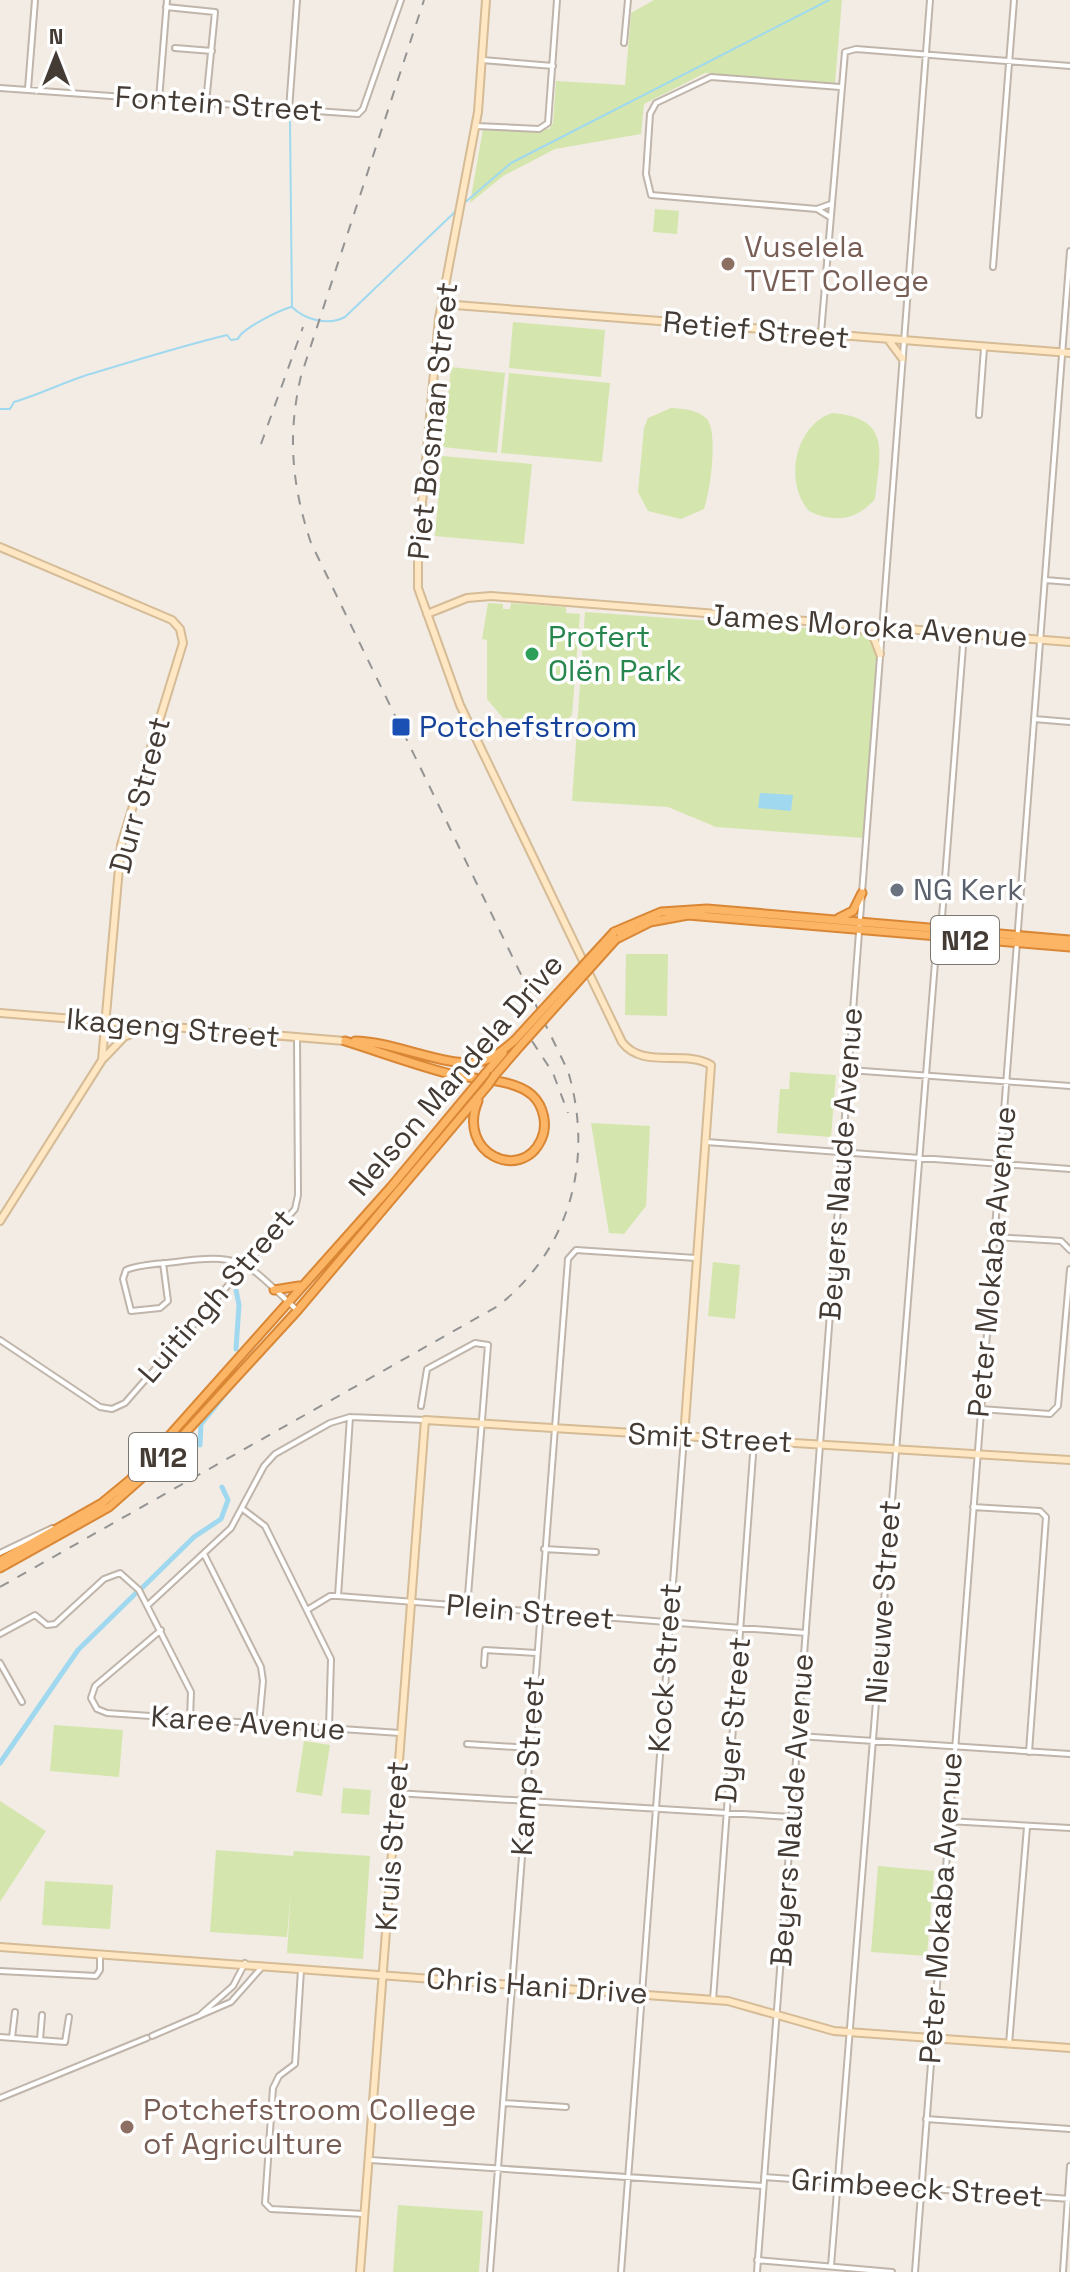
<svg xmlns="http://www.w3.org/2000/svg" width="1070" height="2272" viewBox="0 0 1070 2272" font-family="'Space Grotesk',sans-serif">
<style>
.green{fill:#d4e6ad}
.water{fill:#a0d9ef}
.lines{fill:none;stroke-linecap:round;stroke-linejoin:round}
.stream{stroke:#a0d9ef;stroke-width:2}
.canal{stroke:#a0d9ef;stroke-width:5}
.street-casing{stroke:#c0b5aa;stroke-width:8}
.secondary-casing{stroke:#d5bb96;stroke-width:10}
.highway-casing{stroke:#da8735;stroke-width:11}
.street{stroke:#fff;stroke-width:4}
.secondary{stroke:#fee7c2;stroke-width:6}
.highway{stroke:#fbb565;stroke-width:7}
.rail{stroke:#949494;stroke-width:2;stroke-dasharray:10 10;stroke-linecap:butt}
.highway-bridge-casing{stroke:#da8735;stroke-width:11;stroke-linecap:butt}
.highway-bridge{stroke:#fbb565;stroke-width:7}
.education-dot{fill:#8d6e63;stroke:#fff;stroke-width:3}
.leisure-dot{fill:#2e9e5b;stroke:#fff;stroke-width:3}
.transit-dot{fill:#1a4fb4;stroke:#fff;stroke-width:3}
.worship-dot{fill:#6b7280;stroke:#fff;stroke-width:3}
.labels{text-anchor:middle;stroke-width:7;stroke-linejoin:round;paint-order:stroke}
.shield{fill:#fff;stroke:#7c7671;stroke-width:2}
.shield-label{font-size:28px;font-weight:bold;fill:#443b34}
.street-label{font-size:30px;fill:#443b34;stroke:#fff}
.education-label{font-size:30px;fill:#785e54;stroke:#fff;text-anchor:start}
.leisure-label{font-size:30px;fill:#27864d;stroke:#fff;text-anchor:start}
.transit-label{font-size:30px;fill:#164399;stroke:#fff;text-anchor:start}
.worship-label{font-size:30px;fill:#5b616d;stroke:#fff;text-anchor:start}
</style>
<rect width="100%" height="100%" fill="#f2ece4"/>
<path class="green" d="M654,0H842L835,83L705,73L644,104L641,134L555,149L503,176L470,203L483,129H549L553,123L556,81L625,85L631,13Z
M655,209L679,211L677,234L653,232Z
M513,322L605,330L601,377L509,368Z
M451,367L505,373L497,453L443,447Z
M509,373L610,383L602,462L501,453Z
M671,408C683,409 696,409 706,418C719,430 710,493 704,509L681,519L648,511L638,492L644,428L648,418Z
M832,413C892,418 880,452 875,499C856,521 834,523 809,511C784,483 794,426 832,413Z
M442,456L532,464L524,544L435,536Z
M488,603L503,604V609H510L511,603L566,607V613L580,614L572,715L565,721L503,718L487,699V640L482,639Z
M585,612L878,633L863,838L716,827L668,807L572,801Z
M626,954H668L667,1016L625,1015Z
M790,1072L836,1075L831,1137L777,1133L780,1089H789Z
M591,1123L650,1126L646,1206L624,1234L609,1233Z
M713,1262L740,1265L735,1319L708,1316Z
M54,1725L123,1730L119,1777L50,1771Z
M304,1741L330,1745L322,1796L296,1792Z
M343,1788L371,1790L369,1815L341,1813Z
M0,1801L46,1831L0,1902Z
M216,1850L293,1856L294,1851L370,1856L363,1959L287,1953L291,1891L287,1937L210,1932Z
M878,1866L934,1871L927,1956L871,1952Z
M45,1881L113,1885L110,1929L42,1925Z
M398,2205L483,2211L479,2272H393Z"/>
<path class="water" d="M760,793L793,795L791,811L758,808Z"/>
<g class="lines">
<path class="stream" d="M290,122L292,307C305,320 328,326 345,317L458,209
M462,205L511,163L829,0
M0,409H10L14,402C38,395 60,384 84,376C130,362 178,347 227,335L231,340L238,339C241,329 280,310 291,307"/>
<path class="canal" d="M236,1290L239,1305L236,1349
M200,1445L201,1424L234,1383
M142,1588L194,1537L221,1519L228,1500L222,1487
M0,1763L78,1650L136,1593"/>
<g class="street-casing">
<path id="street" d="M166,7L215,12L206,103
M624,43L628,0
M175,48L212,51
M482,60L553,66
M0,88L358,114L363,109L401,0
M28,89L35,0
M159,100L167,0
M289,110L297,0
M476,126L539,129L548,123L557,0
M817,209L831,204
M830,217L817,209L651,195L646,174L650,114L656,103L711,77L840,87
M993,267L1014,0
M821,333L845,52L856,49L1070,66
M979,415L984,348
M1045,580L1070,582
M1034,719L1070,722
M941,930L964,633
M849,1070L1070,1086
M706,1142L1070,1169
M995,1237L1061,1241L1070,1250
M163,1263L168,1301L160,1308L131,1311L123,1279L126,1270C141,1264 160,1264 176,1262C246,1252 247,1264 297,1310
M0,1340L100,1407L112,1409L125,1403L295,1209L298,1195L297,1038
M421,1406L427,1369L475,1343L488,1345L467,1608
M981,1409L1050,1414L1058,1406L1070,1269
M973,1507L1040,1511L1046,1517L1029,1752
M244,1510L265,1526L331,1659L329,1728
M544,1549L596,1552
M0,1553L52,1528
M204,1554L261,1667L263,1681L259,1724
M338,1596L350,1417
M148,1605L231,1528L264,1466L275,1454L330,1423L350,1417L425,1420
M307,1610L330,1596H338L806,1633
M161,1630L95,1686L91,1698L97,1709L107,1713L400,1733
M0,1634L35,1615L47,1625L55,1624L104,1579L120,1573L139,1590L191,1692L190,1719
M0,1663L22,1702
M484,1665L485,1650L536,1653
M798,1736L1070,1754
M467,1744L530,1748
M396,1793L791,1817
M948,1821L1070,1828
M301,1970L295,2064L279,2076L273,2088L265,2203L271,2209L364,2214
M0,1971L96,1976L100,1970V1956
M713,2000L754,1441
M199,2016L233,1986L245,1963
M152,2036L231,2002L262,1967
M0,2037L65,2042L69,2017
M12,2038L15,2012
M40,2040L42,2015
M1009,2044L1027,1827
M0,2098L147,2038
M503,2103L566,2107
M926,2119L1070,2129
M370,2160L763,2186
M764,2177L1070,2199
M757,2260L892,2272
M831,2266L937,937
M490,2272L568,1259L576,1250L696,1258
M621,2272L684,1437
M757,2272L930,0
M915,2272L1070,251
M1063,2272L1070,2166"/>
</g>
<g class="secondary-casing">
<path id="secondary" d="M486,0L478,112L439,318L418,547V588L460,705L622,1042C643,1070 684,1049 711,1065L684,1437
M442,304L1070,353
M890,342L902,358
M0,547L172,620L180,629L183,643L121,845L102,1060L0,1221
M427,614L467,598L491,596L1070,642
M859,627L874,638L880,654
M0,1013L345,1041
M104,1058L124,1037L145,1028
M0,1947L728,2001L834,2031L1070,2048
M360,2272L425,1420L1070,1460"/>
</g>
<g class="highway-casing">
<path id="highway" d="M839,918L853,911L862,893
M614,932L661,912L707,909L1070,940
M616,939L650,922L688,915L1070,947
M345,1041C380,1052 415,1065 450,1074C474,1080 513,1078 532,1095C544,1106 548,1126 541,1140C521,1183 456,1153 478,1101
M355,1041C392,1041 447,1068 478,1062C493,1060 504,1049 515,1040
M485,1074L503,1053
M495,1075L520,1046
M274,1290L299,1286
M0,1561L102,1503L130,1480L391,1187L475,1086
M0,1568L109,1507L152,1469L297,1311L488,1085"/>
</g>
<use href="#street" class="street"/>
<use href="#secondary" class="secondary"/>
<use href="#highway" class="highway"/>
<path class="rail" d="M261,444L303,327
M532,1041L553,1073L568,1113
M0,1587L498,1306C571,1248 594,1159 568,1071L311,543C292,486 287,436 301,376L424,0"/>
<g class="highway-bridge-casing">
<path id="highway-bridge" d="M515,1040L614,932
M520,1046L616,939
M488,1085L495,1075
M475,1086L485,1074"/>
</g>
<use href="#highway-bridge" class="highway-bridge"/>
</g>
<g class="education-dot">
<circle cx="728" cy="264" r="8"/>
<circle cx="127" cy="2127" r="8"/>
</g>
<circle class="leisure-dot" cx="532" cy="654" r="8"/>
<rect class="transit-dot" x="391" y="717" width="20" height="20" rx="4"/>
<circle class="worship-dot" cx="897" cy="890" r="8"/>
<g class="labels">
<g class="shield">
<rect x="931" y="916" width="68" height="48" rx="6"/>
<rect x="129" y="1433" width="68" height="48" rx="6"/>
</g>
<g class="shield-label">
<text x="965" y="950">N12</text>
<text x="163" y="1467">N12</text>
</g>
<g class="street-label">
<text transform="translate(219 104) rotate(4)" y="10">Fontein Street</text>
<text transform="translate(756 330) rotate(5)" y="10">Retief Street</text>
<text transform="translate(433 421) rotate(-84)" y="10">Piet Bosman Street</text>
<text transform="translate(867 626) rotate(4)" y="10">James Moroka Avenue</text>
<text transform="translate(140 795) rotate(-75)" y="10">Durr Street</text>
<text transform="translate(173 1028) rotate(5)" y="10">Ikageng Street</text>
<text transform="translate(456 1075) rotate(-49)" y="10">Nelson Mandela Drive</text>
<text transform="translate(841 1164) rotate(-86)" y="10">Beyers Naude Avenue</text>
<text transform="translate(992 1262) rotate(-85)" y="10">Peter Mokaba Avenue</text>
<text transform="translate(216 1296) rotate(-49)" y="10">Luitingh Street</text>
<text transform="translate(710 1438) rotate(3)" y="10">Smit Street</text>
<text transform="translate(883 1602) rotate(-86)" y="10">Nieuwe Street</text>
<text transform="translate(530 1612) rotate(5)" y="10">Plein Street</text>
<text transform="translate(665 1668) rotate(-86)" y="10">Kock Street</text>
<text transform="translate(733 1720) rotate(-85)" y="10">Dyer Street</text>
<text transform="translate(248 1723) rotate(4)" y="10">Karee Avenue</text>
<text transform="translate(528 1766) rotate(-86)" y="10">Kamp Street</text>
<text transform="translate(792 1810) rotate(-86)" y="10">Beyers Naude Avenue</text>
<text transform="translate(392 1846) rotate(-86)" y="10">Kruis Street</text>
<text transform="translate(941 1908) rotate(-86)" y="10">Peter Mokaba Avenue</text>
<text transform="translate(537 1986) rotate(4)" y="10">Chris Hani Drive</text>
<text transform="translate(917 2188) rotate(4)" y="10">Grimbeeck Street</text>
</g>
<g class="education-label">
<text x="744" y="257">Vuselela<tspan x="744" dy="34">TVET College</tspan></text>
<text x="143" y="2120">Potchefstroom College<tspan x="143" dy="34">of Agriculture</tspan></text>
</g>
<g class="leisure-label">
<text x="548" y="647">Profert<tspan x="548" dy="34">Olën Park</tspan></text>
</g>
<g class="transit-label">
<text x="419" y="737">Potchefstroom</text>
</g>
<g class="worship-label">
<text x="913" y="900">NG Kerk</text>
</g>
</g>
<g transform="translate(56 56)" stroke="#ffffff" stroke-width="6" paint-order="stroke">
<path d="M0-6L14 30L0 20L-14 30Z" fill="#443b34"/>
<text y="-12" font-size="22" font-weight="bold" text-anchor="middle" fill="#443b34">N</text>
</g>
</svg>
